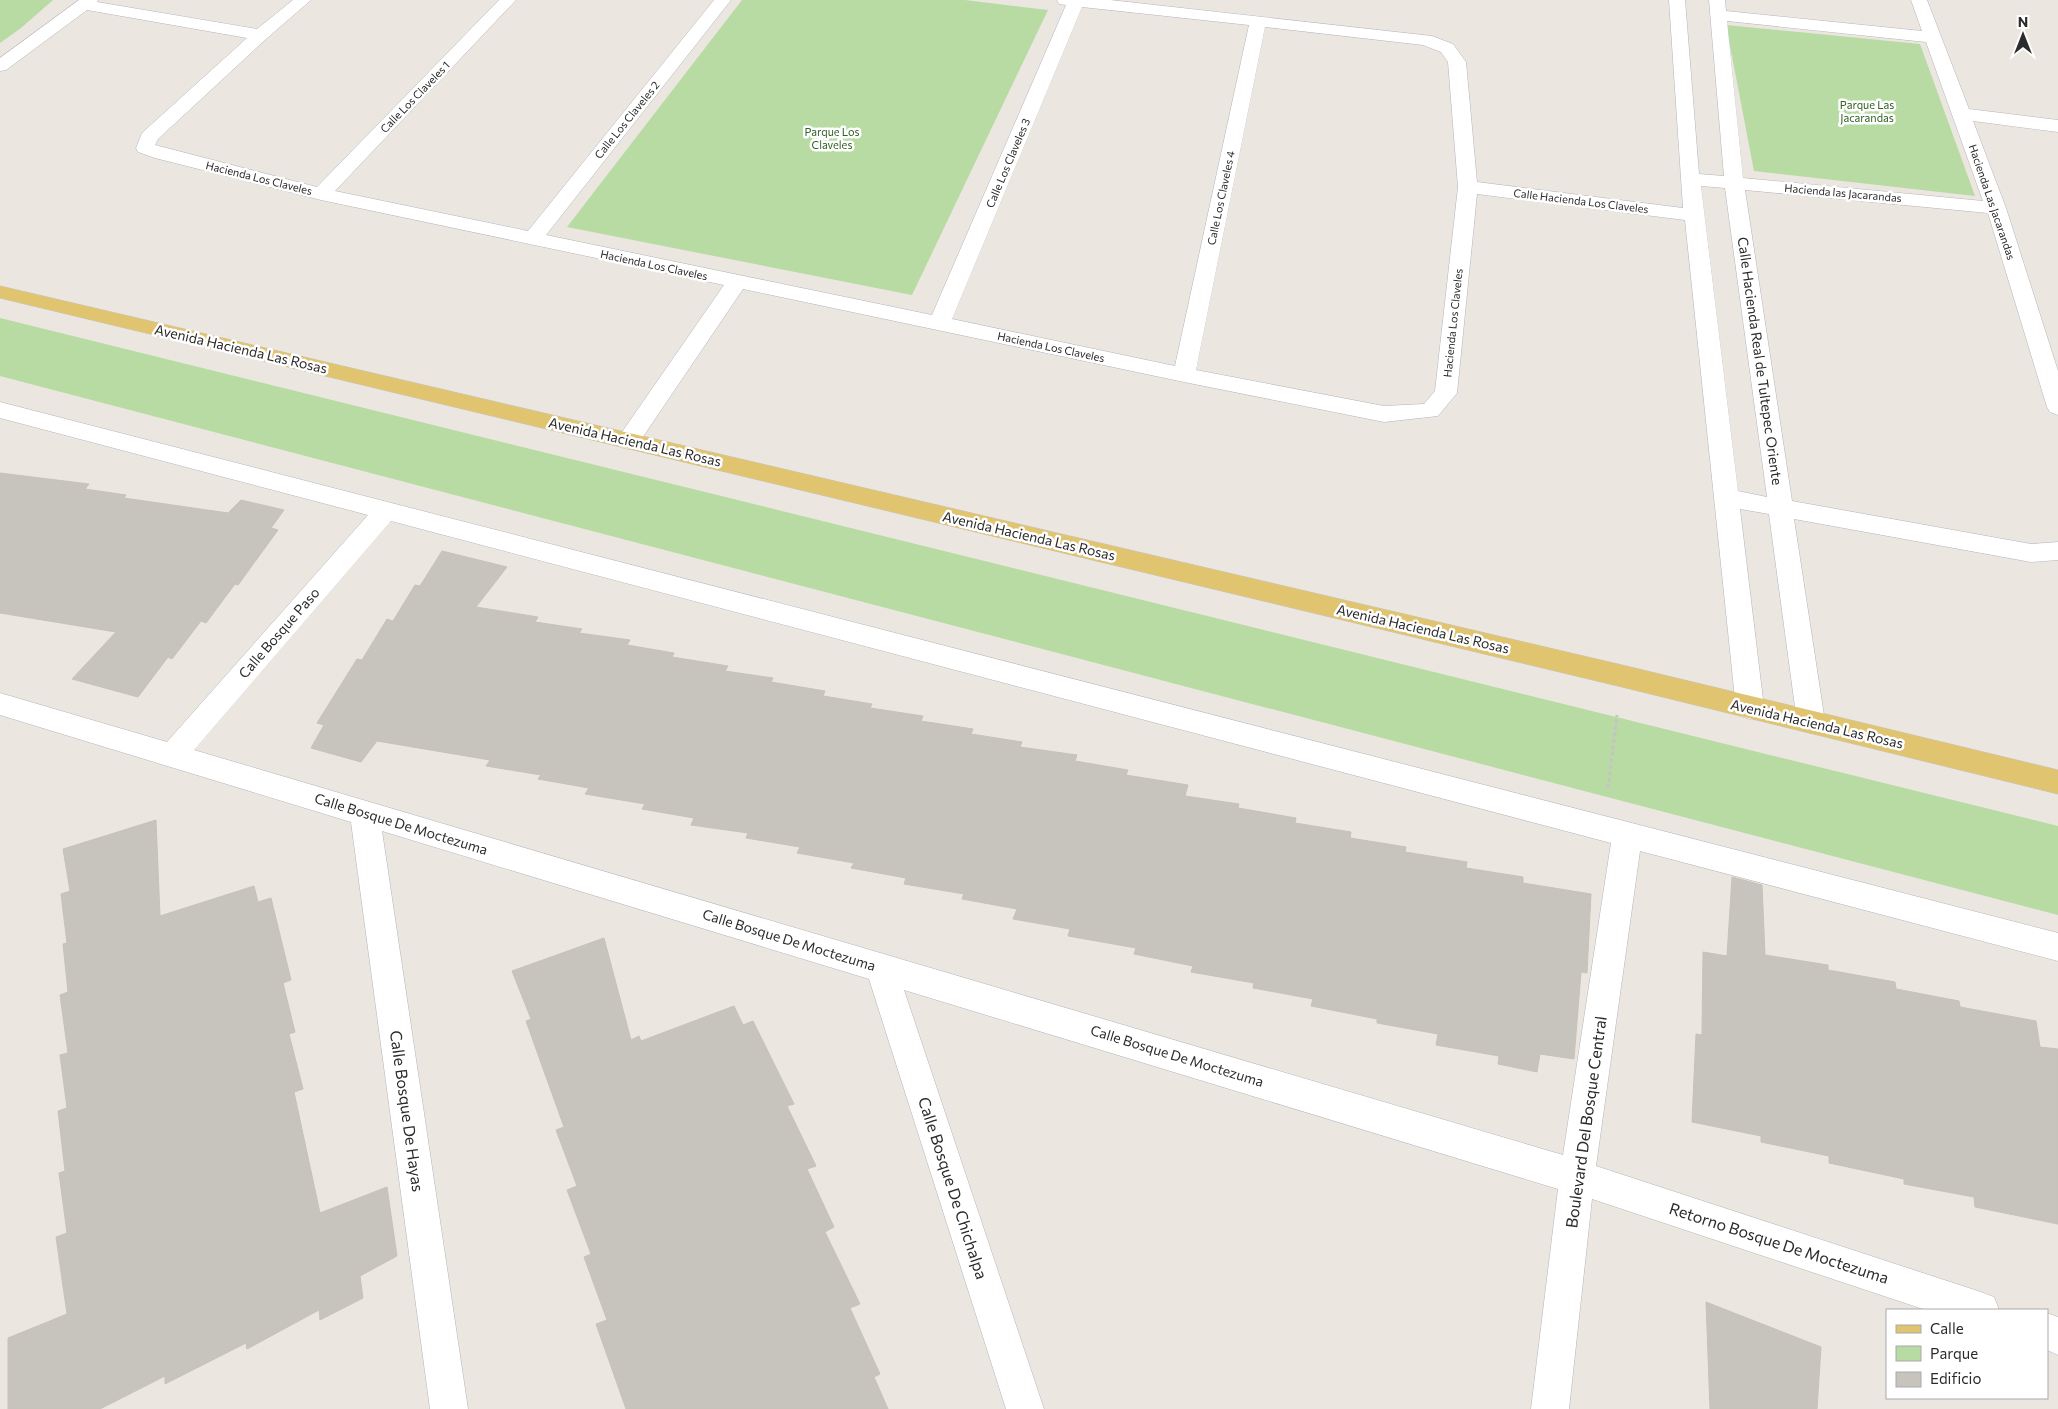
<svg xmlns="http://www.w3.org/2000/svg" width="2058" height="1409" viewBox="0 0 2058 1409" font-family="Commissioner,sans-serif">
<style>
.green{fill:#b7dba3}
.building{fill:#c7c4be;stroke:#c7c2b9}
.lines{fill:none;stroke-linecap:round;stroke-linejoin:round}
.minor-casing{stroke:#b3b5bd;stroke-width:1}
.major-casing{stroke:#c4c4c4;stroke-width:1}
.path{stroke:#c4c4c4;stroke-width:3;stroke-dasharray:4 2.5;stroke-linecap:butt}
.minor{fill:#fff;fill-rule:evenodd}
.major{fill:#e0c470;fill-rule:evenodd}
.labels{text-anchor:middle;stroke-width:5;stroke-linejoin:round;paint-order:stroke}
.far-street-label{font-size:11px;fill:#2b2b2b;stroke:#fff}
.far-park-label{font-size:11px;fill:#316024;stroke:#fff}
.street-label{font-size:14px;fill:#2b2b2b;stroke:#fff}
.near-street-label{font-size:16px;fill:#2b2b2b;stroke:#fff}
</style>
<rect width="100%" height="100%" fill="#ebe6df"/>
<path class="green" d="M0,0H53L21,28L0,43Z
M742,0H965L1048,10L912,295L567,227Z
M1726,25L1920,44L1975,196L1754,171Z
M0,318L2058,826V915L0,376Z"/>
<path class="building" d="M0,473L89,484L85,489L126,495L124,498L228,513L241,500L284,510L271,528L278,530L238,585L235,584L206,623L201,621L172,659L168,657L138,697L72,679L116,632L0,613Z
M442,551L507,567L476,607L538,617L535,622L582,629L579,633L630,640L627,645L674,653L672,657L728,666L725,671L773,678L771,682L825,691L823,696L872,704L870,708L923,716L921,721L973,729L971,734L1022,742L1020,747L1077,755L1075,761L1128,770L1126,775L1188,785L1185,796L1239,804L1238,808L1296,818L1295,823L1351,832L1350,838L1406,847L1405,852L1467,862L1466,868L1523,877V883L1591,894L1587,973L1581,972L1574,1059L1540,1054L1537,1072L1498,1064L1499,1056L1436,1045L1438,1034L1377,1023V1019L1311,1006L1313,999L1253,988L1254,983L1191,972L1193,966L1134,954L1136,948L1068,936L1070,929L1013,919L1017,909L962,899L964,894L904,884L906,878L851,868L854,863L797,853L800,847L746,838L748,833L691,825L694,818L642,809L645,804L585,794L589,788L538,779L541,775L486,766L490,760L377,741L361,762L311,748L324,725L317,723L357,659L362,660L387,619L393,621L415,585L420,586Z
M156,820L160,916L254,886L258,902L271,898L291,980L283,983L295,1032L289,1034L303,1089L294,1092L320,1213L387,1187L397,1256L360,1276L363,1298L320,1320L319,1310L247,1349L246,1343L165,1384V1376L100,1409H8V1338L67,1314L56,1237L67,1233L59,1173L65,1171L58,1111L67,1108L60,1055L68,1053L60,995L68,992L63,944L67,943L61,894L70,891L63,849Z
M1732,877L1762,885L1765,955L1828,965V970L1895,982L1896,989L1959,1001L1960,1007L2036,1021L2040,1047L2058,1049V1224L1975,1207L1974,1197L1904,1184V1179L1829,1163V1156L1761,1142V1136L1692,1122L1696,1034L1702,1035L1703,952L1727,956Z
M604,938L631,1040L639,1036L641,1041L734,1006L743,1025L753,1021L794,1104L787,1106L816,1166L807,1169L834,1227L825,1232L860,1304L850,1308L880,1374L874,1377L888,1409H626L596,1324L607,1320L584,1257L591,1254L567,1190L577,1186L556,1130L564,1127L526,1021L531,1019L512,971Z
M1706,1302L1821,1347L1817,1409H1710Z"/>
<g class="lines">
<g class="minor-casing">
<path id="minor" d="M79,0H98L97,2L257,29L293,0H311L266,39L158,139L155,145L317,187L499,0H516L335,191L528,231L714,0H731L546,235L932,315L1066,5L1059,4L1057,0H1110L1432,36L1453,44L1466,62L1477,182L1683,208L1669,0H1685L1699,174L1724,176L1709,0H1725L1726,11L1922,31L1911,0H1927L1969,109L2058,120V132L1973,121L2006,208L2058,371V415L2050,412L2047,407L1988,213L1745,190L1792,501L2031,544L2058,542V560L2031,562L1794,519L1825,722L1821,730L1811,733L1801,730L1797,722L1769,514L1740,509L1764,708L1760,716L1750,719L1740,716L1736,708L1685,220L1477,194L1457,393L1438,416L1384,422L1184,382L743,289L636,447L628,449L620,447L616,441L620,435L724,285L321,200L155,158L138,152L136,148L142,133L247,38L87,10L6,70L0,71V58ZM1082,7L1249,25L1175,366L952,319ZM1727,21L1926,42L1983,201L1743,178ZM1265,27L1423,45L1441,52L1448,62L1458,187L1435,391L1424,404L1384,406L1196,370ZM1701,186L1725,188L1767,497L1738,491Z
M0,402L2058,933V961L1640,851L1596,1166L1981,1292L1994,1297L1999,1310H1926L1592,1199L1569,1409H1531L1558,1189L904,990L1044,1409H1006L869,979L382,831L468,1409H430L351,822L0,715V693L167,742L368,515L0,418ZM391,521L1611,843L1563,1155L194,750Z
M2047,1313L2058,1317V1355L2047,1350Z"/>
</g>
<g class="major-casing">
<path id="major" d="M0,286L1622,665L2058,770V794L1622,687L0,298Z"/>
</g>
<path class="path" d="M1608,788L1617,715"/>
<use href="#minor" class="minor"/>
<use href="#major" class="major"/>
</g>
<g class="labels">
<g class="far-street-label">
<text transform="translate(415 97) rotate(-46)" y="4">Calle Los Claveles 1</text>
<text transform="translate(627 120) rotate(-51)" y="4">Calle Los Claveles 2</text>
<text transform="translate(1008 163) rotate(-67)" y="4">Calle Los Claveles 3</text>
<text transform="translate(259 178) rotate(14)" y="4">Hacienda Los Claveles</text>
<text transform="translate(1843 193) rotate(5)" y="4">Hacienda las Jacarandas</text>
<text transform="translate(1221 198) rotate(-78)" y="4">Calle Los Claveles 4</text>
<text transform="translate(1581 201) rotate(7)" y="4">Calle Hacienda Los Claveles</text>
<text transform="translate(1992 202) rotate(71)" y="4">Hacienda Las Jacarandas</text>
<text transform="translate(654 265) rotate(12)" y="4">Hacienda Los Claveles</text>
<text transform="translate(1453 323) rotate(-84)" y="4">Hacienda Los Claveles</text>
<text transform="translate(1051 347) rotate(12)" y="4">Hacienda Los Claveles</text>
</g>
<g class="far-park-label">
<text x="1867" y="109">Parque Las<tspan x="1867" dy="13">Jacarandas</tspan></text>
<text x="832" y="136">Parque Los<tspan x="832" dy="13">Claveles</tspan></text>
</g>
<g class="street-label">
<text transform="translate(241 349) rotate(13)" y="5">Avenida Hacienda Las Rosas</text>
<text transform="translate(1760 361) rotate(82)" y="5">Calle Hacienda Real de Tultepec Oriente</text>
<text transform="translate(635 442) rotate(13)" y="5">Avenida Hacienda Las Rosas</text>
<text transform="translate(1029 536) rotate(13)" y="5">Avenida Hacienda Las Rosas</text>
<text transform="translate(1423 629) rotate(13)" y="5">Avenida Hacienda Las Rosas</text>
<text transform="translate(279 633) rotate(-49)" y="5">Calle Bosque Paso</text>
<text transform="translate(1817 724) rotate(13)" y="5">Avenida Hacienda Las Rosas</text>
<text transform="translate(401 824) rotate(17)" y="5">Calle Bosque De Moctezuma</text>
<text transform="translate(789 940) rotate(17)" y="5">Calle Bosque De Moctezuma</text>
<text transform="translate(1177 1056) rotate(17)" y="5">Calle Bosque De Moctezuma</text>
</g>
<g class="near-street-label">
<text transform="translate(407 1111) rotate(82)" y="6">Calle Bosque De Hayas</text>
<text transform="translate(1586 1122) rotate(-82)" y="6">Boulevard Del Bosque Central</text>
<text transform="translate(953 1188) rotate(72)" y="6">Calle Bosque De Chichalpa</text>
<text transform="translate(1779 1243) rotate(18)" y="6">Retorno Bosque De Moctezuma</text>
</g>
</g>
<rect x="1886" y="1309" width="162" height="90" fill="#ffffff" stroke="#aaaaaa"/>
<rect x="1896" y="1325" width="25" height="8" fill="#e0c470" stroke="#aaaaaa"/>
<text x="1930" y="1334" font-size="15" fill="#2b2b2b">Calle</text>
<rect x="1896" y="1346" width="25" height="15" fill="#b7dba3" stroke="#aaaaaa"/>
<text x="1930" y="1359" font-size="15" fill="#2b2b2b">Parque</text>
<rect x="1896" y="1372" width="25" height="15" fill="#c7c4be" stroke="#aaaaaa"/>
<text x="1930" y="1384" font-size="15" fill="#2b2b2b">Edificio</text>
<g transform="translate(2023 35)" stroke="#ffffff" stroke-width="4" paint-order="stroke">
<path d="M0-4L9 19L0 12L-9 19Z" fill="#2b2b2b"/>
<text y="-8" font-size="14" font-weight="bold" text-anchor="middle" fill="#2b2b2b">N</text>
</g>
</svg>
